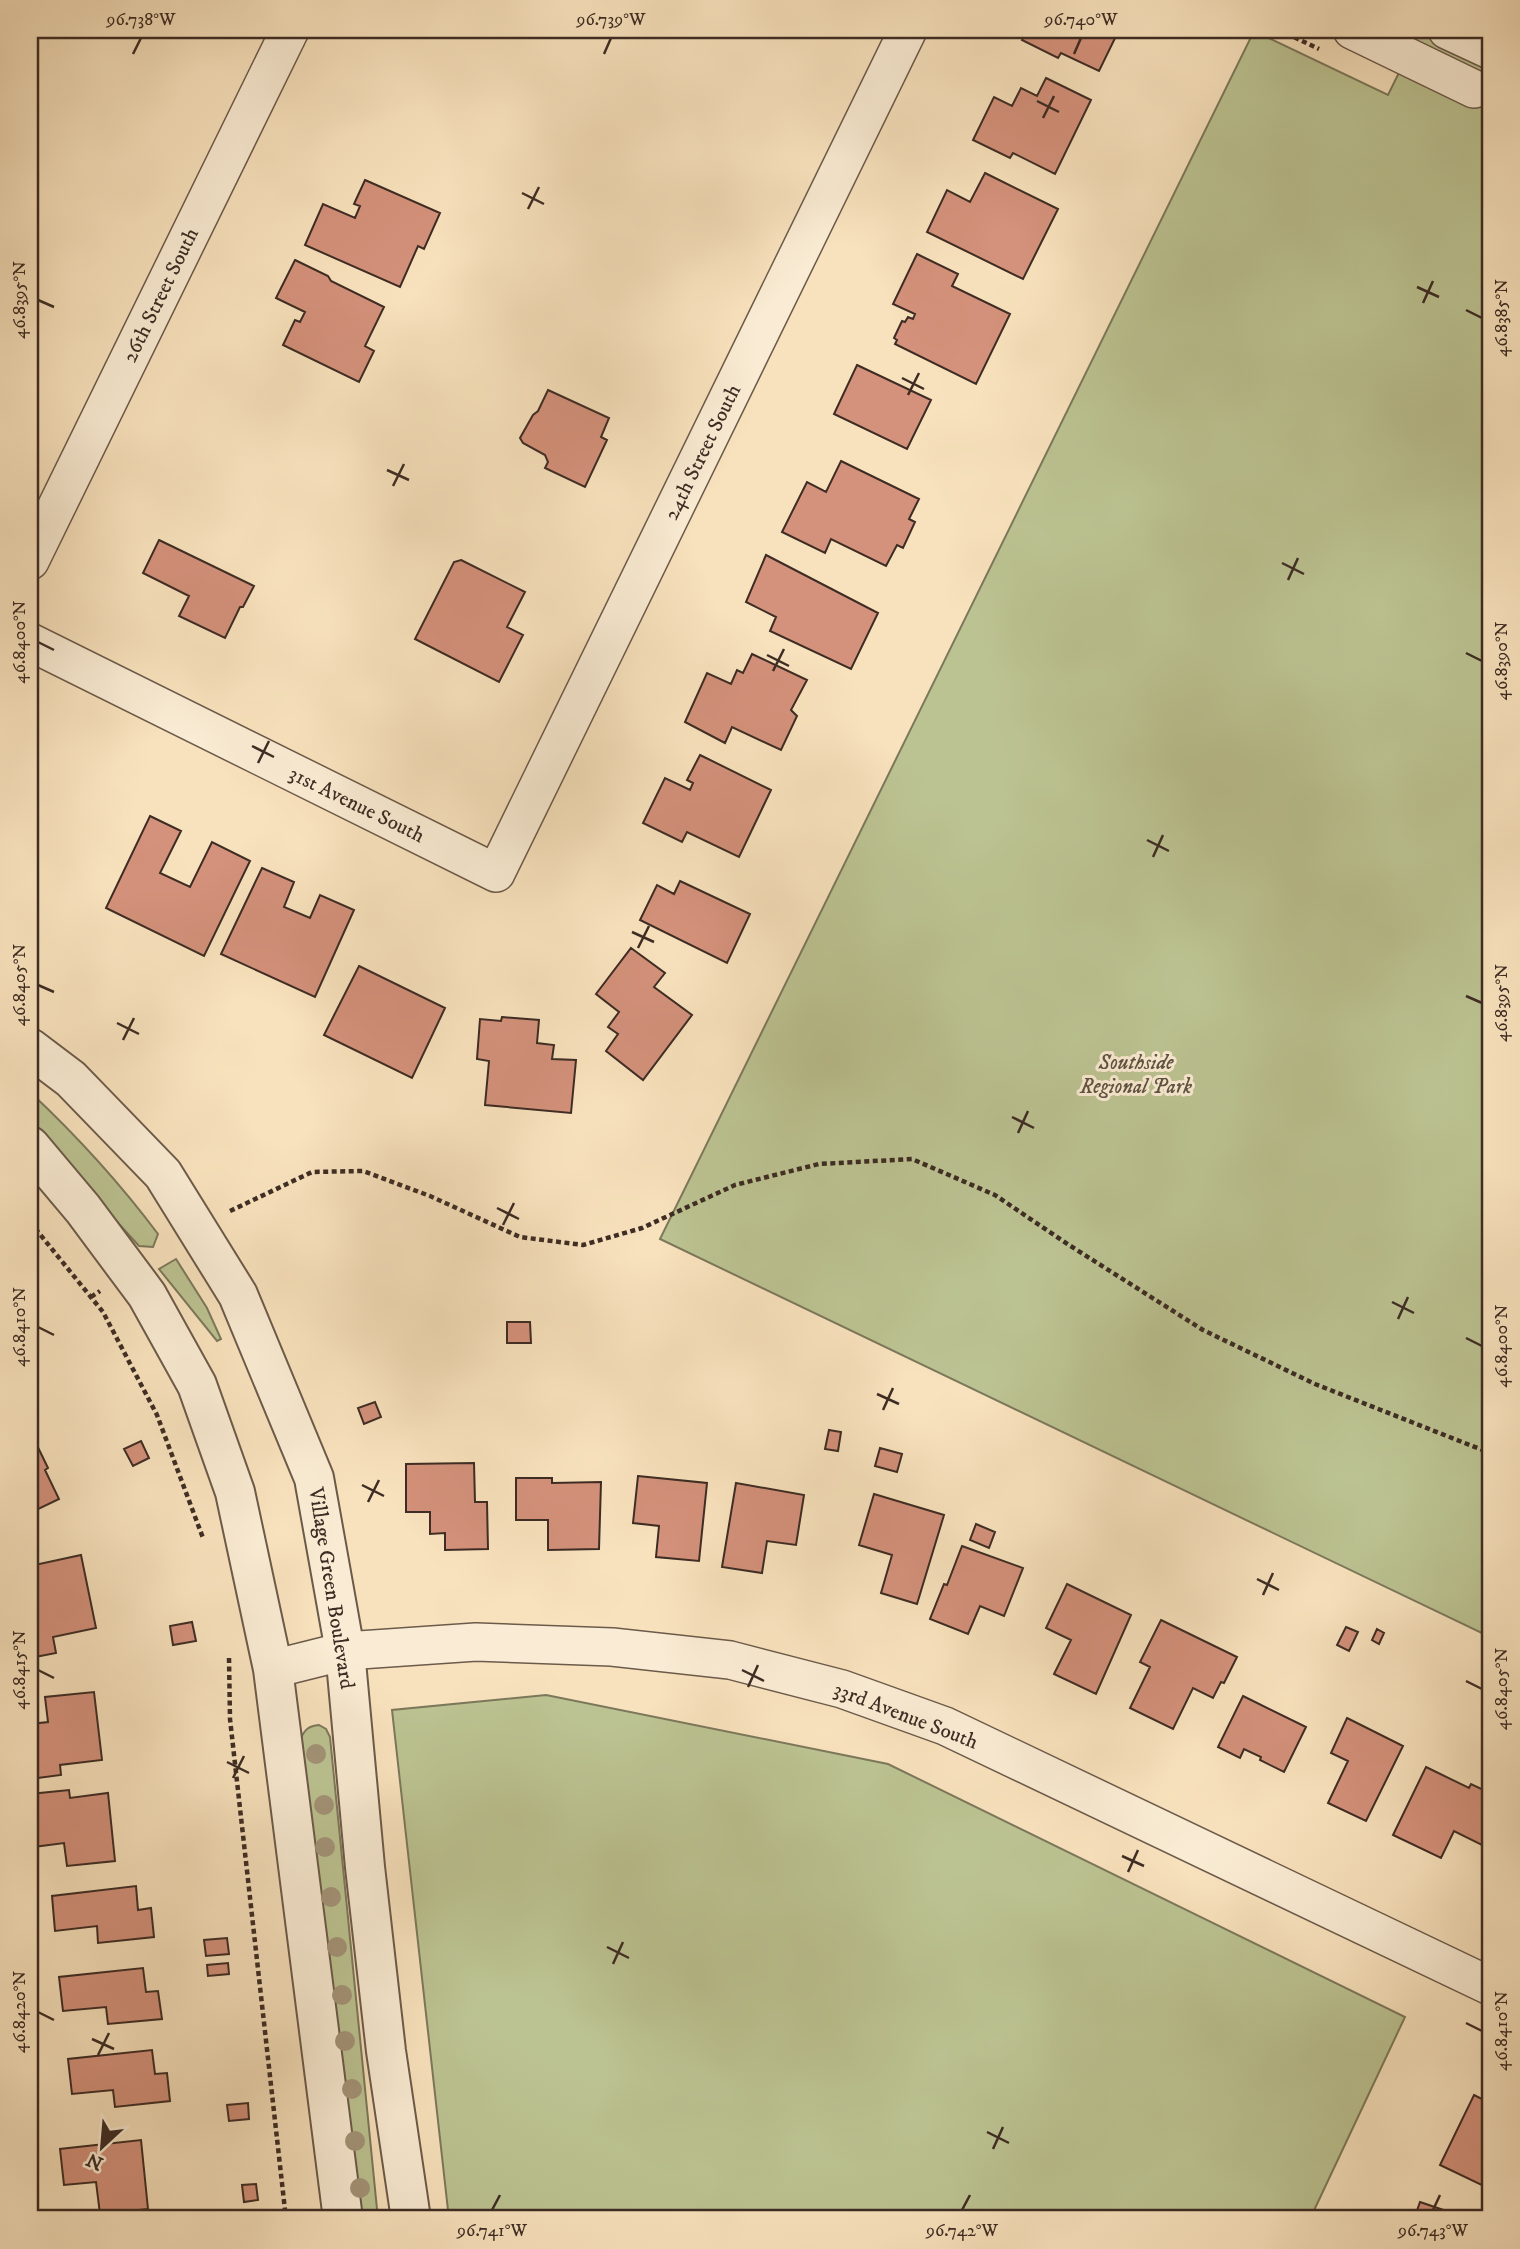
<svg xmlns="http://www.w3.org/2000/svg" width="1520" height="2249" viewBox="0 0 1520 2249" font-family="'IM FELL DW Pica',serif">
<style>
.green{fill:#bcc392;stroke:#7c785b;stroke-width:2}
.building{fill:#d4917b;stroke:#3d2c24;stroke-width:2}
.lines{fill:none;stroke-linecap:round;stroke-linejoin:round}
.minor-casing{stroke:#6c5a4a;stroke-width:40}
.tertiary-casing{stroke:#6c5a4a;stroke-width:42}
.path{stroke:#3d2c24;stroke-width:4.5;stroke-dasharray:5 3.5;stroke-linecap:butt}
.minor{stroke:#faecd4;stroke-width:37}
.tertiary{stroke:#faecd4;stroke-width:38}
.tree{fill:#a39378}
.ticks{fill:none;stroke:#3d2c24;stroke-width:2.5}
.labels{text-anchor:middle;stroke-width:6;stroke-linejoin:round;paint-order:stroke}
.street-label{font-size:21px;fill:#3d2c24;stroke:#faecd4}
.park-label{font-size:21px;font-style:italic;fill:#5d5240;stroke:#faecd4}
.neatline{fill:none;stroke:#3d2c24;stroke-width:2.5}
.ticks-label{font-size:18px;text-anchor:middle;fill:#3d2c24}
</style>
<rect width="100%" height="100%" fill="#f8e2bd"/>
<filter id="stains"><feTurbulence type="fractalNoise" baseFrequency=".00286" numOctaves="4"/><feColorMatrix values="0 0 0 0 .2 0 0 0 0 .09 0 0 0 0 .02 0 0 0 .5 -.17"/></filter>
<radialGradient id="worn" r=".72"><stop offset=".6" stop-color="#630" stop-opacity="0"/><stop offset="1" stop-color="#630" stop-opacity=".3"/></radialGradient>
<path class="green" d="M1420,30H1490V1637L660,1239L1254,31L1388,95Z
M30,1092C77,1136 119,1182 158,1234L153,1247L139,1246L30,1126Z
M176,1259L207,1308L221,1339L217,1341L159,1269Z
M546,1695L888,1764L1405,2017L1310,2219H449L392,1710Z
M319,1725L326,1729L330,1737L378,2219H353L301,1738C305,1729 309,1726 319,1725Z"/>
<path class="building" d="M1027,30H1119L1099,71L1061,53L1058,58L1022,40Z
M1046,78L1091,100L1055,174L1013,153L1010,158L973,140L994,97L1012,106L1021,88L1037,96Z
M985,173L1058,209L1023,279L927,232L947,190L970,202Z
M365,180L440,213L424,249L418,246L400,287L305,245L323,204L355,218L360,206L354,204Z
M917,254L958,274L952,286L1010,314L976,384L895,344L897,340L894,338L902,321L905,322L908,317L913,319L915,314L893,304Z
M295,260L328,276L331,281L384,307L365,346L374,351L359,382L283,345L295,320L300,322L305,312L276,298Z
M857,365L931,400L907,449L834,414Z
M548,390L609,418L601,437L607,440L585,487L545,468L548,462L545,455L523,443L520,438L533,415L538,411Z
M841,461L919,499L909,519L915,522L903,548L897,545L886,566L831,539L825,553L782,532L807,482L826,492Z
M159,540L254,586L243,607H240L225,638L179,616L189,596L143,573Z
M766,555L878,613L851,669L770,631L776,617L746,602Z
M461,560L525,592L507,627L523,635L499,682L415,639L454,562Z
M752,654L807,680L791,710L797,716L781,750L732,727L725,743L685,722L707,673L731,684L737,670L743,673Z
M700,755L771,790L739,857L687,832L682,842L643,823L665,778L690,790L693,783L687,780Z
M150,816L181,831L160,873L190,887L212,842L250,861L204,956L106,908Z
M262,868L294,882L284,907L310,918L320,895L354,910L315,997L221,954Z
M680,881L750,914L727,963L640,920L657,885L674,894Z
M631,948L665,973L654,987L692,1015L643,1080L606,1051L618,1034L608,1027L619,1012L596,994Z
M359,966L445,1008L412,1078L324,1035Z
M502,1017L539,1020L537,1043L554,1045L552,1059L576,1060L571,1113L485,1105L489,1061L477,1059L480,1019L501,1021Z
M507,1322H530L531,1343H507Z
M375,1402L381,1417L364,1424L358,1408Z
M829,1430L841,1432L838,1451L825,1449Z
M31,1433L48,1468L45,1470L59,1499L30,1513Z
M141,1441L149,1458L133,1466L124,1449Z
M880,1448L902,1454L897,1472L875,1466Z
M474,1463L475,1502H487L488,1549L445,1550V1533L430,1534V1512H406V1464Z
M638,1476L707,1483L699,1561L656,1557L659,1526L633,1523Z
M516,1478H552V1483L601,1482L599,1549L548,1550V1520H516Z
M736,1483L804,1495L796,1545L767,1541L762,1573L722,1567Z
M874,1494L944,1515L917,1604L881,1593L892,1555L859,1545Z
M976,1524L995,1532L989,1548L970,1540Z
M962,1546L1023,1568L1004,1616L980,1606L968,1634L930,1619L944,1584L947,1585Z
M81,1555L96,1628L53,1637L56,1653L30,1658V1596L34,1595L30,1566Z
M1067,1584L1131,1615L1096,1694L1054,1674L1071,1640L1046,1628Z
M1161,1620L1237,1657L1224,1683L1221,1682L1213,1698L1193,1688L1173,1729L1130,1708L1150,1667L1140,1662Z
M192,1622L196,1641L173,1645L170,1626Z
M1346,1627L1358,1632L1349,1651L1337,1645Z
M1377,1629L1384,1633L1379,1644L1372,1640Z
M94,1692L102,1760L60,1765L61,1775L30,1779V1724L48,1722L45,1697Z
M1243,1696L1306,1727L1284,1772L1260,1760L1261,1757L1244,1749L1240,1758L1218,1747Z
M1347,1718L1403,1746L1366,1821L1328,1803L1348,1761L1331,1753Z
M1426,1767L1469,1788L1471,1784L1490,1793V1849L1454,1831L1441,1858L1393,1835Z
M69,1790L70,1798L108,1793L115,1861L67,1866L64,1843L33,1847L30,1794Z
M136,1886L138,1910L151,1908L154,1937L98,1943L97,1926L55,1931L52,1896Z
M227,1938L229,1954L206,1956L204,1940Z
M228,1963L229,1974L208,1976L207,1965Z
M143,1968L146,1992L158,1991L162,2019L108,2024L106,2007L63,2011L59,1977Z
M152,2050L155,2074L167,2073L170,2101L115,2107L113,2090L72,2094L68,2059Z
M1474,2095L1490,2103V2189L1440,2165Z
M248,2103L249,2119L229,2121L227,2105Z
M141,2140L148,2209L100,2214L96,2182L64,2185L60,2149Z
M256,2184L258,2200L244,2202L242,2185Z
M1420,2202L1470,2219H1414Z"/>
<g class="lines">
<g class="minor-casing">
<path id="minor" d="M1352,30L1474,89
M1447,30L1490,50
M30,561L290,30
M30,642L496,873L908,30
M273,1669L345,1651L476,1642L612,1647L730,1660L842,1689L945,1726L1490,1986"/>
</g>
<g class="tertiary-casing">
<path id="tertiary" d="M30,1048L71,1079L163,1174L238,1295L314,1478L345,1651L365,1867L386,2051L411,2219
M30,1146L83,1209L147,1295L197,1385L235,1492L273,1669L343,2219"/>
</g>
<path class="path" d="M1279,30L1319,49
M230,1211L312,1172L363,1171L430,1196L520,1237L583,1245L642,1228L735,1185L819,1164L912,1159L995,1195L1069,1245L1203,1330L1315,1384L1490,1453
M30,1222L103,1312L157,1415L203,1538
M91,1297L100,1291
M229,1658L230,1719L286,2219"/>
<use href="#minor" class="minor"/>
<use href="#tertiary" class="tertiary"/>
</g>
<g class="tree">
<circle cx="316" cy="1754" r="10"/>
<circle cx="324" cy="1805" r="10"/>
<circle cx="325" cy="1847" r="10"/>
<circle cx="331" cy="1897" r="10"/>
<circle cx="337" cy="1947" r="10"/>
<circle cx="342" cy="1995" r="10"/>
<circle cx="345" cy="2041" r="10"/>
<circle cx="352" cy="2089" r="10"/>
<circle cx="355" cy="2141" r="10"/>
<circle cx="360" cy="2188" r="10"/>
</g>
<path class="ticks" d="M133,54L141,38M604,54L611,38M1074,54L1081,38M1037,101L1059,112M1043,118L1054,96M522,193L544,204M528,209L539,187M1417,287L1439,297M38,300L54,307M1423,303L1433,281M1466,310L1482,318M902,378L924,389M908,395L919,373M387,470L409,480M393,486L404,464M1282,563L1304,574M1288,580L1298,558M38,642L54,650M1466,653L1482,661M767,655L789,666M773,671L784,649M252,746L274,757M258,763L269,741M1147,840L1169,851M1153,857L1163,835M632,932L654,942M638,948L649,926M38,985L54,992M1466,996L1482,1003M117,1023L139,1034M123,1040L134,1018M1012,1117L1034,1128M1018,1133L1028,1111M497,1208L519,1219M503,1225L514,1203M1392,1302L1414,1313M1398,1319L1408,1297M38,1327L54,1335M1466,1338L1482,1346M877,1394L899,1404M883,1410L893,1388M362,1485L384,1496M368,1502L379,1480M1257,1579L1279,1590M1263,1595L1273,1573M38,1670L54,1678M742,1670L764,1681M1466,1681L1482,1689M748,1687L758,1665M227,1762L249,1773M233,1778L244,1756M1122,1856L1144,1866M1128,1872L1138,1850M607,1947L629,1958M613,1964L623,1942M38,2012L54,2020M1466,2023L1482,2031M92,2039L114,2049M98,2055L109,2033M987,2132L1009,2143M993,2149L1003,2127M492,2210L500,2195M962,2210L970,2195M1433,2210L1440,2195"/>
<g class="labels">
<g class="street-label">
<text transform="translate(160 295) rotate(-64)" y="7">26th Street South</text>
<text transform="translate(702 452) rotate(-64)" y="7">24th Street South</text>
<text transform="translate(357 804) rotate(26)" y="7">31st Avenue South</text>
<text transform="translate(332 1588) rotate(81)" y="7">Village Green Boulevard</text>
<text transform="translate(906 1715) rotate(21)" y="7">33rd Avenue South</text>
</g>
<g class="park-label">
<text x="1136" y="1069">Southside<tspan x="1136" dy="24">Regional Park</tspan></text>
</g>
</g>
<rect width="1520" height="2249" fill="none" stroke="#f8e2bd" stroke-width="77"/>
<g transform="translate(102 2147) rotate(206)" stroke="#faecd4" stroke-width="5" paint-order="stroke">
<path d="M0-5L12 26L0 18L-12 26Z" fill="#3d2c24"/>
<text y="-10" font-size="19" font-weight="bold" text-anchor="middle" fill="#3d2c24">N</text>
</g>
<rect x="38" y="38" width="1444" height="2172" class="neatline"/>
<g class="ticks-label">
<text x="141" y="25">96.738°W</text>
<text x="611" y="25">96.739°W</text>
<text x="1081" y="25">96.740°W</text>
<text transform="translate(19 300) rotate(-90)" y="6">46.8395°N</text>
<text transform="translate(1501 318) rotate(-90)" y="6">46.8385°N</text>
<text transform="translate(19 642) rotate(-90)" y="6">46.8400°N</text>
<text transform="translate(1501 661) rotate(-90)" y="6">46.8390°N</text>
<text transform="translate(19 985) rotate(-90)" y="6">46.8405°N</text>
<text transform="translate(1501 1003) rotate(-90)" y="6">46.8395°N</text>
<text transform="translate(19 1327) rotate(-90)" y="6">46.8410°N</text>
<text transform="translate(1501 1346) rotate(-90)" y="6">46.8400°N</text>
<text transform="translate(19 1670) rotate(-90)" y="6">46.8415°N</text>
<text transform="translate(1501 1689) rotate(-90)" y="6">46.8405°N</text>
<text transform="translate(19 2012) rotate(-90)" y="6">46.8420°N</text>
<text transform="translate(1501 2031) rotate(-90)" y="6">46.8410°N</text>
<text x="492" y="2236">96.741°W</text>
<text x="962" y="2236">96.742°W</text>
<text x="1433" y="2236">96.743°W</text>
</g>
<rect width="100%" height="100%" filter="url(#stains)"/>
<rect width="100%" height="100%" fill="url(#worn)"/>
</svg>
